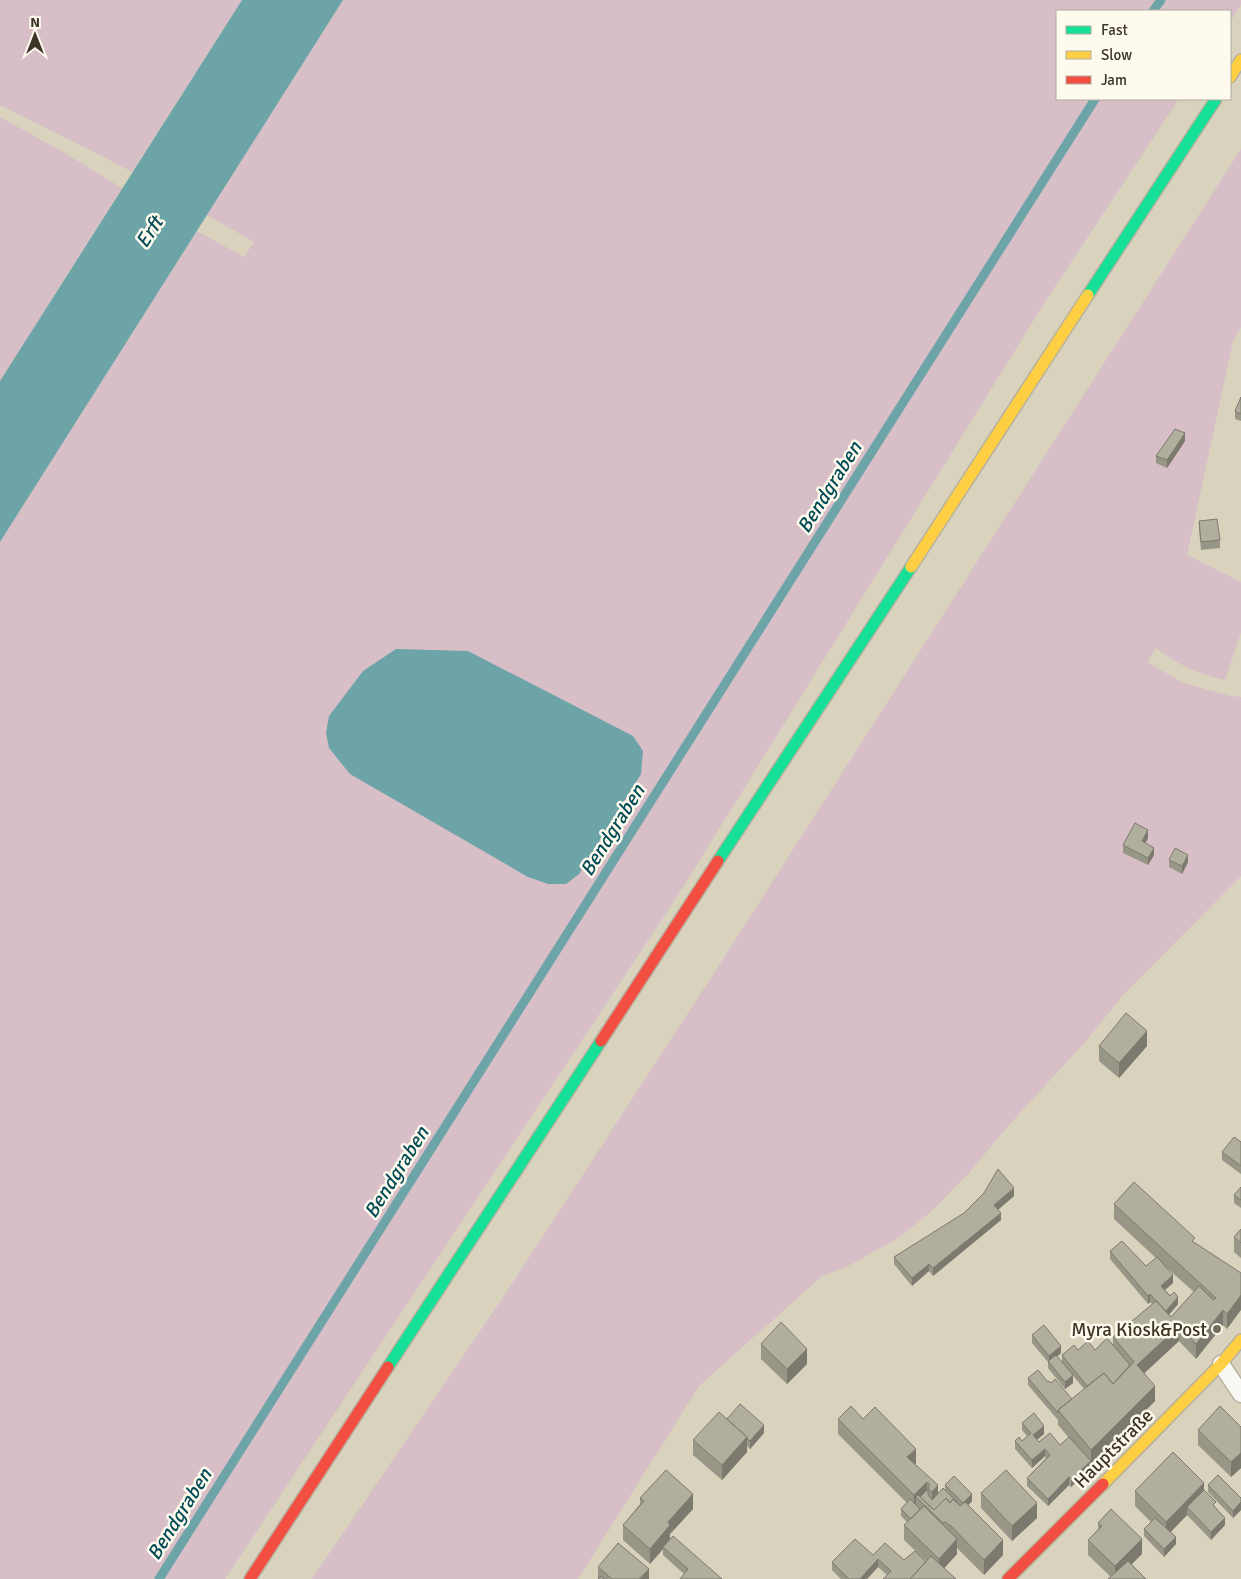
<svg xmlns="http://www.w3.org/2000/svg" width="1241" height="1579" viewBox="0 0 1241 1579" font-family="Signika,sans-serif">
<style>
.green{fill:#d7bec7;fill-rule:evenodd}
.water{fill:#6da4a8}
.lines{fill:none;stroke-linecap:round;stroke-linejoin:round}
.stream{stroke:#6da4a8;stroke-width:9}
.lane-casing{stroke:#b7b1a0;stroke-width:19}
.fast-casing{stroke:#b7b1a0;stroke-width:14}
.slow-casing{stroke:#b7b1a0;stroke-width:14}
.jam-casing{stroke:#b7b1a0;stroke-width:14}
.lane{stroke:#f9f8f5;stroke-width:16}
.fast{stroke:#16e098;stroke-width:11}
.slow{stroke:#ffcf43;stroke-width:11}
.jam{stroke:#f24e42;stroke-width:11}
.wall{fill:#989687;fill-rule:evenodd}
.shaded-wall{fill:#7c7a6e}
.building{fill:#b1ae9d;stroke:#7c7a6e}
.poi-dot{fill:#726c5a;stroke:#fefaee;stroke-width:2}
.labels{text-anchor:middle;stroke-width:5;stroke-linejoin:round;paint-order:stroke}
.poi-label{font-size:19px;fill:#3b3525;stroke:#fefaee;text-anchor:end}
.street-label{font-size:19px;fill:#3b3525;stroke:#fefaee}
.water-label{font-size:20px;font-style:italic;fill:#004b56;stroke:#fefaee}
</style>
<rect width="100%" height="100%" fill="#d9d2bd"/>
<path class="green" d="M0,0H242L132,172L104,157L0,105Z
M343,0H1241V5L1230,22V11H1057V99H1179L1048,297L680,892L225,1579H0V542L197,231L244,257L254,242L207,215ZM329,748L528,877L351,774Z
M0,117L63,152L122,188L0,381Z
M1241,149V327L1233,341L1187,555L1241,582V632L1225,680C1195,673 1181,666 1156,648L1147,662L1183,683L1230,696L1241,697V876L1123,995L1086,1041L1008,1126L968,1174L934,1209L900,1237L848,1266L822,1276L699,1386L578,1579H312L504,1296L720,964Z"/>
<path class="water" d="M242,0H343L0,542V381Z
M396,649L468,651L633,736L643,751L641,774L579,874L566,884H548L528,877L350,774L329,748L326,733L329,716L363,671Z"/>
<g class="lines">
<path class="stream" d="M1153,11L1161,0
M159,1579L1095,99"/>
<g class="lane-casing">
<path id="lane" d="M1221,1364L1241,1394"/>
</g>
<g class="fast-casing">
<path id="fast" d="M1088,295L1216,99
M718,861L911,567
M388,1367L601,1041"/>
</g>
<g class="slow-casing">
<path id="slow" d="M1230,77L1241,60
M911,567L1088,295
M1103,1484L1221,1364L1241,1340"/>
</g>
<g class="jam-casing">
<path id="jam" d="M601,1041L718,861
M250,1579L388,1367
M1008,1579L1103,1484"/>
</g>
<use href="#lane" class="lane"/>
<use href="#fast" class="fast"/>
<use href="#slow" class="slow"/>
<use href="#jam" class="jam"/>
</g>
<path class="wall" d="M1241,397V421L1235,419V411Z
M1185,441L1167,468L1156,463V456Z
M1199,521L1220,540V548L1201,550L1199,529Z
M1148,838L1145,843L1154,855L1148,865L1123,853V845Z
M1169,860L1188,862L1182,874L1169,867Z
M1099,1046H1147L1119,1078L1099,1061Z
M1241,1142V1174L1222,1160V1152Z
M1241,1187V1208L1234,1203V1195Z
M1014,1196L998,1210L1001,1220L933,1276L929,1271L912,1286L894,1264V1257Z
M1114,1204L1195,1243L1241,1273L1227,1329L1223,1325L1196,1359L1179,1341L1144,1373L1155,1401L1091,1465V1469L1071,1487L1069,1485L1048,1506L1027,1486V1478L1046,1458L1045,1456L1032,1468L1015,1449V1441H1022L1027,1436L1022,1430V1423L1044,1434L1037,1440L1039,1442L1060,1445L1069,1438L1058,1425V1420L1028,1385V1378L1048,1382L1072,1399L1084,1389L1062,1362V1355L1078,1350H1095L1113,1344V1337L1152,1304L1150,1302L1148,1304L1110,1259V1251L1146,1266L1156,1258L1114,1219ZM1166,1267L1194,1292L1171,1317L1169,1315L1178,1304L1165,1290L1173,1283Z
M1241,1229V1258L1234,1252V1237Z
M1032,1335L1061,1353L1057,1357L1073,1383L1065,1389L1048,1368V1362L1032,1343Z
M761,1344L807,1364L787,1384L761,1359Z
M727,1419L764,1433L750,1449L747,1446V1452L722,1480L693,1455V1440Z
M838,1419H863L916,1464L915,1465L938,1493L945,1490V1485L972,1501L968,1505L1003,1555L984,1575L957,1548V1554L944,1568L887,1575L878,1567L867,1579H841L832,1570V1562L873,1555L904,1560L926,1561L904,1540V1525L907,1522L901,1516V1509L907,1503L838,1434Z
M1241,1427V1468L1231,1477L1198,1445V1430Z
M1208,1485L1241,1498V1510L1233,1518L1208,1492Z
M1204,1490L1216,1508L1225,1525L1211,1540L1187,1515L1170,1532L1176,1544L1164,1557L1144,1536V1529L1151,1522L1135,1506V1491Z
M981,1493L1037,1518L1012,1541L981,1508Z
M640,1498L693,1509L670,1534V1539L722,1579L684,1574L663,1555V1549L650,1564L623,1540V1525L640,1504Z
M1098,1523L1142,1554L1131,1564L1111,1577L1088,1555V1540L1098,1529Z
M598,1567L649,1579H598Z"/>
<path class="shaded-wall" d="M1185,433V441L1167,468V460Z
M1148,830V838L1142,849V841Z
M1154,848V855L1148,865V858Z
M1188,855V862L1182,874V866Z
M1147,1031V1046L1119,1078V1063Z
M1014,1188V1196L994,1213V1205Z
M1001,1213V1220L933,1276V1268Z
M929,1264V1271L912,1286V1278Z
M1173,1275V1283L1161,1293V1286Z
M1150,1294V1302L1148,1304V1296Z
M1241,1295V1310L1227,1329V1314Z
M1178,1297V1304L1166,1318V1311Z
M1223,1310V1325L1196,1359V1344Z
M1179,1326V1341L1137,1380V1365Z
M1061,1346V1353L1049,1363V1356Z
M807,1349V1364L787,1384V1369Z
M1073,1375V1383L1065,1389V1382Z
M1155,1386V1401L1091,1465V1450Z
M764,1425V1433L750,1449V1441Z
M1044,1426V1434L1033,1443V1435Z
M747,1437V1452L722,1480V1465Z
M916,1449V1464L907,1472V1457Z
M1045,1449V1456L1032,1468V1460Z
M1241,1453V1468L1231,1477V1462Z
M1091,1461V1469L1071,1487V1479Z
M1069,1477V1485L1048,1506V1499Z
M927,1482V1497H916V1508L914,1510V1495Z
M1204,1483V1498L1187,1507V1515L1166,1537V1522Z
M938,1485V1500L932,1507V1492Z
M693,1494V1509L670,1534V1540L663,1547V1549L650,1564V1549L668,1522Z
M972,1494V1501L963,1511V1503Z
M1241,1502V1510L1233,1518V1511Z
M1037,1503V1518L1012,1541V1526Z
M1225,1518V1525L1211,1540V1532Z
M1176,1537V1544L1164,1557V1549Z
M957,1539V1554L939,1574V1559Z
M1142,1539V1554L1117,1579H1115V1566Z
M1003,1540V1555L984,1575V1560Z
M878,1559V1567L867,1579H860Z
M649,1569V1579H640Z"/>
<path class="building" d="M1241,397V414L1235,411Z
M1175,429L1185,433L1167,460L1156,456Z
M1217,519L1220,540L1201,542L1199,521Z
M1135,823L1148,830L1142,841L1154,848L1148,858L1123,845Z
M1175,848L1188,855L1182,866L1169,860Z
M1126,1013L1147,1031L1119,1063L1099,1046Z
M1234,1137L1241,1142V1166L1222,1152Z
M998,1169L1014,1188L994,1205L1001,1213L933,1268L929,1264L912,1278L894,1257L964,1213L984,1193Z
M1134,1182L1195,1238L1192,1241L1241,1273V1295L1227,1314L1223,1310L1196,1344L1179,1326L1137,1365L1155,1386L1091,1450L1058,1410L1104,1373L1113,1384L1134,1362L1113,1337L1156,1301L1171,1317L1199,1286L1213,1300L1216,1298L1114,1204Z
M1241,1187V1200L1234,1195Z
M1241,1229V1243L1234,1237Z
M1122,1241L1146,1266L1157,1257L1173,1275L1161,1286L1170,1296L1174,1292L1178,1297L1166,1311L1150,1294L1148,1296L1110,1251Z
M781,1322L807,1349L787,1369L761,1344Z
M1044,1325L1061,1346L1049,1356L1032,1335Z
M1107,1338L1130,1365L1113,1384L1104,1373L1087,1386L1062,1355L1074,1345L1078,1350L1088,1341L1095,1350Z
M1056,1355L1073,1375L1065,1382L1048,1361Z
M1038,1370L1048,1382L1049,1381L1051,1383L1055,1379L1072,1399L1058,1410V1413L1028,1378Z
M740,1404L764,1425L750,1441L747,1439V1437L727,1419Z
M851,1406L863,1419L875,1407L916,1449L907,1457L938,1485L932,1492L928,1488L930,1485L927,1482L914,1495L838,1419Z
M1220,1406L1241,1427V1453L1231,1462L1198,1430Z
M719,1412L747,1437L722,1465L693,1440Z
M1034,1413L1044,1426L1033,1435L1039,1442L1050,1433L1060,1445L1069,1437L1091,1461L1071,1479L1069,1477L1048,1499L1027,1478L1050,1455L1045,1449L1032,1460L1015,1441L1019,1437L1022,1441L1031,1433L1022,1423Z
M1173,1452L1204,1483L1166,1522L1135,1491Z
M666,1470L693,1494L668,1522L670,1525L650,1549L623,1525L644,1501L640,1498Z
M1006,1470L1037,1503L1012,1526L981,1493Z
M1218,1475L1241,1498V1502L1233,1511L1208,1485Z
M954,1476L972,1494L963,1503L945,1485Z
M943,1488L957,1502L953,1499L950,1503L946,1498L934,1510L920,1497L927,1490H928V1495L932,1500Z
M1204,1490L1216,1502L1213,1505L1225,1518L1211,1532L1187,1507Z
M918,1495L934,1510L946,1498L950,1503L953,1499L960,1506L965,1502L1003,1540L984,1560L951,1526L945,1522L943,1523L916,1497Z
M910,1499L920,1509L911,1519L901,1509Z
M924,1506L957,1539L939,1559L904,1525Z
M1111,1509L1142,1539L1115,1566L1088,1540L1102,1526L1098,1523Z
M1155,1518L1176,1537L1164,1549L1144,1529Z
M673,1536L722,1579H680L688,1569L663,1547Z
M855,1539L873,1555L885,1543L904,1560L915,1551L926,1562L910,1579H883L891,1571L878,1559L860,1579H849L832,1562Z
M618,1543L649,1569L640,1578V1579H612L598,1567Z
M931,1556L956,1579H910Z
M1128,1561L1146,1579H1108Z
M601,1576L604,1579H598Z"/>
<circle class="poi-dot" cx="1217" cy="1329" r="5"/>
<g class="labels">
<g class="poi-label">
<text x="1207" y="1336">Myra Kiosk&amp;Post</text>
</g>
<g class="street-label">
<text transform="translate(1113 1448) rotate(-45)" y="7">Hauptstraße</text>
</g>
<g class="water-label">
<text transform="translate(149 232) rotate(-57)" y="7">Erft</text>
<text transform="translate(829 487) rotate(-58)" y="7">Bendgraben</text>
<text transform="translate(612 830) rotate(-58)" y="7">Bendgraben</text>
<text transform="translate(396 1172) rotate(-58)" y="7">Bendgraben</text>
<text transform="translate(179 1514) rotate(-58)" y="7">Bendgraben</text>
</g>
</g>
<rect x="1056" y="10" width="175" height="90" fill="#fefaee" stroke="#b0ab9e"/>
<rect x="1066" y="26" width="25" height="8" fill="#16e098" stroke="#b0ab9e"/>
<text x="1101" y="35" font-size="15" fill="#3b3525">Fast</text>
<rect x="1066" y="51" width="25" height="8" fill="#ffcf43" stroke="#b0ab9e"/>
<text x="1101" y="60" font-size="15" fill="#3b3525">Slow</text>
<rect x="1066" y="76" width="25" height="8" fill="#f24e42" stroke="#b0ab9e"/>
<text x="1101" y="85" font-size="15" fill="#3b3525">Jam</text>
<g transform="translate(35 35)" stroke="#fefaee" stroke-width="4" paint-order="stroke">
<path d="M0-4L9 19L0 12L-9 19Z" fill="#3b3525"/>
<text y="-8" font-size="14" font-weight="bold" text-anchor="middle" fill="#3b3525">N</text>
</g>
</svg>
